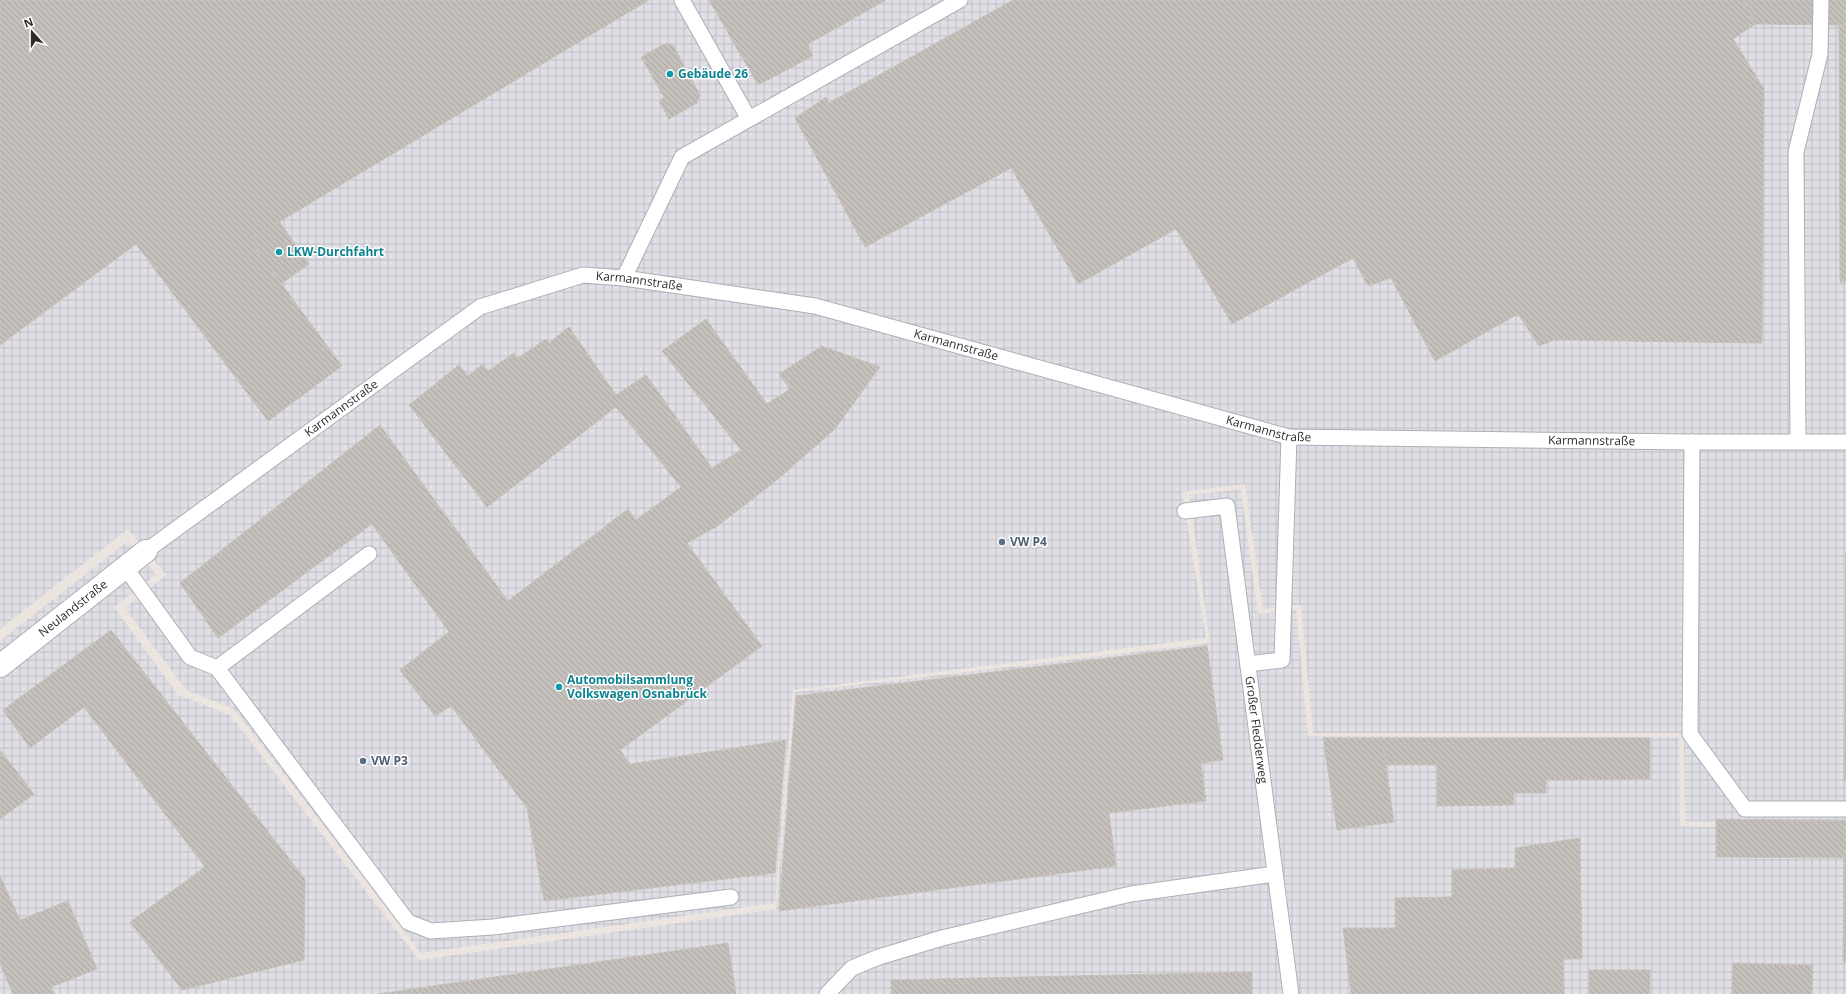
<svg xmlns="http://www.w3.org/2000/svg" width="1846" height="994" viewBox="0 0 1846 994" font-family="'Open Sans',sans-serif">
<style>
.industrial{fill:url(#industrial-grid)}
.building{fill:url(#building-back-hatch);stroke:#c7c1b9}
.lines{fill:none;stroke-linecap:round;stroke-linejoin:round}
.lane-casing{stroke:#acafb6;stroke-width:17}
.street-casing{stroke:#acafb6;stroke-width:24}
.lane{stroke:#fff;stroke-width:15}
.street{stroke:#fff;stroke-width:22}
.culture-dot{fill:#0f9aa8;stroke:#fff;stroke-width:1.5}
.service-dot{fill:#5c6f8a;stroke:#fff;stroke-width:1.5}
.labels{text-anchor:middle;stroke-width:3;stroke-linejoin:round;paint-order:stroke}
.culture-label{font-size:12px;font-weight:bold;fill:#0d838f;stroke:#fff;text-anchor:start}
.street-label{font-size:12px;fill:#2c2c2c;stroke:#fff}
.service-label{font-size:12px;font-weight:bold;fill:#4e5e75;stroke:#fff;text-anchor:start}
</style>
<defs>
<pattern id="industrial-grid" width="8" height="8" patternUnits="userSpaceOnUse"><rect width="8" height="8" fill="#e0dfe5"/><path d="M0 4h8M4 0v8" fill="none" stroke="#c0c0c5"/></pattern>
<pattern id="building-back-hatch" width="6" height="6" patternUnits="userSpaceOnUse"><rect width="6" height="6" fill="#c5c0bb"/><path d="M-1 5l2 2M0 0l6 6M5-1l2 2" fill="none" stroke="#a9a5a1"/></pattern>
</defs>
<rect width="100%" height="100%" fill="#ece5df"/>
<path class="industrial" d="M0,0H1846V823L1685,822L1684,733H1313L1301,605L1263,609L1245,484L1182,492L1206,638L793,690L775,903L421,953L234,709L186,690L125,608L166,575L128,529L0,629Z
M1241,489L1258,614L1296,609L1308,736L1679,737L1680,826L1846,828V994H0V641L128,541L156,575L114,607L178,695L230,715L419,960L776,909L795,692L1210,643L1189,495Z"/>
<path class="building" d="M0,0H649L249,240L342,366L268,421L136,244L0,345Z
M709,0H886L808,44L813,56L758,85Z
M1013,0H1742L1755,24L1733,39L1764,89L1762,343L1554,340L1539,346L1518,314L1435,361L1391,278L1368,286L1353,258L1232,324L1176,229L1078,284L1011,168L865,247L795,118L826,97L829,103Z
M1742,0H1846V25L1755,24Z
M1839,25H1846V282H1840Z
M666,43L673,45L700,95L697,103L669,119L659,101L664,97L641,57Z
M279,221L309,264L281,284L249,240Z
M706,319L767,404L790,389L779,374L822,346L880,367L834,430L772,484L716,527L687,543L762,646L620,750L630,764L786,740L775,873L544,901L527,808L451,706L435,716L400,670L449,632L372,524L218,638L180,583L380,425L508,601L628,509L636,520L681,487L616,407L487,507L409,405L459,365L468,376L483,364L488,371L514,353L518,358L546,339L549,343L569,327L616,395L646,375L712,468L741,450L662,351Z
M1846,553V781H1844Z
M111,630L305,879L304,960L182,990L130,922L205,867L84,707L30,748L3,710Z
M1207,646L1223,760L1201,763L1206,801L1109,813L1116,866L779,911L796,696Z
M1323,738H1382L1394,822L1337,830Z
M1382,738H1650V779L1546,780V793H1514V805L1437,806V765H1386Z
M0,750L34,794L0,819Z
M1716,819L1846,821V962L1843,961L1844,858L1716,857Z
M1580,838L1582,959H1563L1564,994H1351L1343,928H1395V898L1452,897V870L1515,868V848Z
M0,876L20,920L68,901L97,969L51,987L55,994H13L0,964Z
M728,943L736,994H378Z
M1733,963L1813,965L1812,994H1732Z
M1589,970H1650V994H1589Z
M1252,972V994H891V980Z"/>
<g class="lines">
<g class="lane-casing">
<g id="lane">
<path d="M682,0L749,119"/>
<path d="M624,278L682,157L960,0"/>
<path d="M1798,441L1796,152L1820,54L1821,0"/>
<path d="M1692,442L1690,734L1745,809H1846"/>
<path id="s1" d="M1185,511L1227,506L1291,994"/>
<path id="s2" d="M146,551L480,307L583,275L624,278L815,306L1289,437L1692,442H1846"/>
<path d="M125,567L190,657L217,668L369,554"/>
<path d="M1248,664L1282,660L1289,437"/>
<path d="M217,668L408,922L431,931L493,927L731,897"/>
<path d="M827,994L852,968L879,957L942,938L1131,894L1275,874"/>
</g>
</g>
<g class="street-casing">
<g id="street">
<path id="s3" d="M0,666L146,551"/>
</g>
</g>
<use href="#lane" class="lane"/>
<use href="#street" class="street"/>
</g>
<g class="culture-dot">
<circle cx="670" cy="74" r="4"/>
<circle cx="279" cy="252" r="4"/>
<circle cx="559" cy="687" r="4"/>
</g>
<g class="service-dot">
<circle cx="1002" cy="542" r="4"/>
<circle cx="363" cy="761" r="4"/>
</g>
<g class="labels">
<g class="culture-label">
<text x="678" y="78">Gebäude 26</text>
<text x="287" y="256">LKW-Durchfahrt</text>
<text x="567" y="684">Automobilsammlung<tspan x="567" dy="14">Volkswagen Osnabrück</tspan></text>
</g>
<g class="street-label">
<text dy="4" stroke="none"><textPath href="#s2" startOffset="578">Karmannstraße</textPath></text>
<text dy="4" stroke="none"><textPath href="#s2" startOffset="902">Karmannstraße</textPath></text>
<text dy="4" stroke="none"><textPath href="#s2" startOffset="242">Karmannstraße</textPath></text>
<text dy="4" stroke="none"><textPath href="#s2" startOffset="1226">Karmannstraße</textPath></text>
<text dy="4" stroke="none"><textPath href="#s2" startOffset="1550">Karmannstraße</textPath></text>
<text dy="4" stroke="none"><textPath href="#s3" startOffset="93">Neulandstraße</textPath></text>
<text dy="4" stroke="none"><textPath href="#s1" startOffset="268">Großer Fledderweg</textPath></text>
</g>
<g class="service-label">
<text x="1010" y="546">VW P4</text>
<text x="371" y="765">VW P3</text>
</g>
</g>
<g transform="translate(32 32) rotate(339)" stroke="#ffffff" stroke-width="3" paint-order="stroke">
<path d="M0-3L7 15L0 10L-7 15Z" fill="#2c2c2c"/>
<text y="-6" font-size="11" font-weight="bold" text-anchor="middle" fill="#2c2c2c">N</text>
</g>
</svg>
